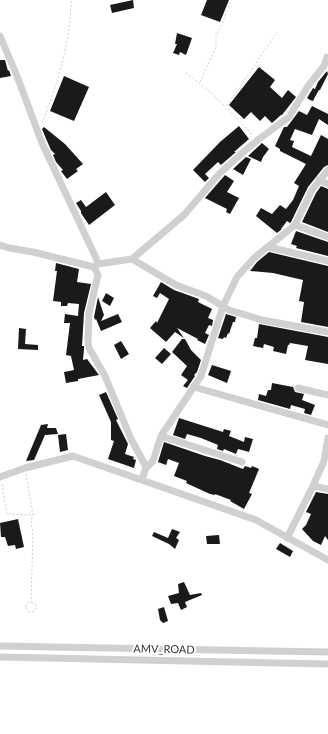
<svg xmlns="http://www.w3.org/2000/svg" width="328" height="734" viewBox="0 0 328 734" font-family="Lato,sans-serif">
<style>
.building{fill:#1a1a1a}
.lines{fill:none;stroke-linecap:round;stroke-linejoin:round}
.path{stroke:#cdcdcd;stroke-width:1;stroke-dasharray:2 2;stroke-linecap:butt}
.street{stroke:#d0d0d0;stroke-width:7}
.labels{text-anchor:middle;stroke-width:4;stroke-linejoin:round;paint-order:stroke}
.street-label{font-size:11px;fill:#333;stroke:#fff}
</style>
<rect width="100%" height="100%" fill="#fff"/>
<path class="building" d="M133,0L134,8L112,13L110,5Z
M207,0H229L220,22L201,15Z
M177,33L192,38L186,55L180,52L179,55L173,53L177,44H175Z
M0,60H5L8,71L9,70L11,76L0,78Z
M259,67L275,80L270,87L282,98L288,90L296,97L282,115H281L272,123L265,116L260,121L251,112L244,119L229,105Z
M327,71L328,74L320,90H319L316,95L313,101L310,100L307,98L313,88L315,89L318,82Z
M64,76L89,87L74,121L50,111Z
M312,106L328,114V125L319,119L312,135L295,129L290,140L294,141L292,147L311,156L321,135L328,139V165L324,167L308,187L291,222L290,223L287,221L281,229H282L277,233L256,216L261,208L272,214L280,205L286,209L293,200L299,186L294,183L306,164L280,151V149L275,146L284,127H287L299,111L307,115Z
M239,126L249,139L234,152H236L221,165L218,162L205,174L209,178L205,182L193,170L220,142Z
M44,127L65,144L83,164L76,169L78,171L67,179L61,171L63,170L56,162L53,155L55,154L51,150L47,141L42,129Z
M262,143L269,149L263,157L261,162L248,156Z
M246,157L251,159L243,175L233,169Z
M225,175L234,181L227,192L239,198L230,214L226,212L227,209L205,198Z
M321,186L328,189V232L302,222L316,193Z
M106,192L115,205L89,225L81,213V211L76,203L81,200L86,207Z
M296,231L328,242V256L296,248L297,246L291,244Z
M269,252L328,266V327L301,322L304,302L299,301L303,280L273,273L250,271L257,262Z
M56,263L79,269L77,282L91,284L84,313L82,346H84V349L83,360L87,359L99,375L78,379V381L66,383L64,372L74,370L71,356L66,355L70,323H64L65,314L78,316L79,304L68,303L67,306H61V302L53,301L57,271H55Z
M161,282L174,290L199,299L198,302L212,309L208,318L213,320L212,326L209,325L205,333L209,335L205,344L197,340L198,339L177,328L184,338L175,332L166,342L150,328L156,321L157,323L169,299L160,293L157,298L153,296Z
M106,293L114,298L110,306L102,301Z
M98,297L104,315L101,321L118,314L122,322L101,331L96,319L95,320L94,317Z
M226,314L236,317L235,322H233L229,334L228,333L226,338L224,337L223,339L218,338Z
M259,324L328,337V364L305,360L308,346L290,343L289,345H288L286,354L273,351L274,347L264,344L263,348L253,346L255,338H257Z
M19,328L26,329L25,344L38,345V350L18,349Z
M182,339H185L191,350L201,360L197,372L194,375L195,376L187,388L183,386L188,380L181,375L187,366L172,352Z
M121,341L129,354L121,359L114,345Z
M164,348L171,354L162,364L155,358Z
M212,365L231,371L227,383L208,375Z
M272,383L293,387L295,392L304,394L302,400L315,405L311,415L304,413L305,409L291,405L290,409L258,400L259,394L266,396L268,390H271Z
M106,392L118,419L116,420L128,444L125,454L134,457L133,459L136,460L134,468L108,459L114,441L111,440V422L99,395Z
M179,418L223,432L224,429L231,431L229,436L244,442L245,437L253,439L249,452L238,449L236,454L224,449L223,451L217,449L218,445L201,438L187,434L185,439L173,435Z
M48,424L47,428H56L58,434L45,435L34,460L26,461L41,425Z
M66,434L68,450L60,452L58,435Z
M164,442L205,456L220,460L243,469L245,466L251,468L252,466L259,469L249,493L252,494L244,509L230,501L231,500L215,494V495L210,494L186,483L187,481L174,476L179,463L168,459L166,465L158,462Z
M316,492L328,494V540L325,536L321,545L313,541L302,529L306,525L311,514L306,512Z
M18,519L24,547L16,549L15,545L8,546L5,537H1L0,523Z
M172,529L180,532L176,538L179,540L175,549L169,544L152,536L154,532L168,538Z
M219,535L220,544H207L206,536Z
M280,543L293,551L290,557L276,549Z
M184,582L190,595L201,593L202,595L185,602L187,607L181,610L178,603L171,604L168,596L179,593L178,584Z
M164,607L168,621L163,623L160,620L158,609Z"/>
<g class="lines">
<path class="path" d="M186,73C210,90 231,111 251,133V137
M200,82L216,47V36L222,24L231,0
M227,106L277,32
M42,123C57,85 71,41 71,0
M26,474L33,515L31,521L33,534L31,602
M2,484L7,514L33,515
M26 607a5 5 0 1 1 10 0a5 5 0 1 1-10 0Z"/>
<path class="street" d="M0,36L17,76L42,143L96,258L98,264L94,267
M328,170L312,190L295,225L328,237
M319,180L328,184
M0,245L9,248L33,252L94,267
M268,247L328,261
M132,259L184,215L219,174L240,155L259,139L289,117L308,86L324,66L327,57
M98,264L132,259L176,285L206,296L229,310L262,320L328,332
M94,267L98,275L89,313L88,342L89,348L105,376L131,439L144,463L146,468L142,479
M194,387L328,425
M298,388L328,395
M161,436L242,462
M146,468L153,461L161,436L201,376L223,306L237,277L254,258L295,225
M0,477L25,468L73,456L256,520L328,560
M313,486L328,489
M287,538L313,486L324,461L328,438
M0,646L328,652
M0,657L328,664"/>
</g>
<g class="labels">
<g class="street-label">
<text transform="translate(164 649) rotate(1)" y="4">AMV_ROAD</text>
</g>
</g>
</svg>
